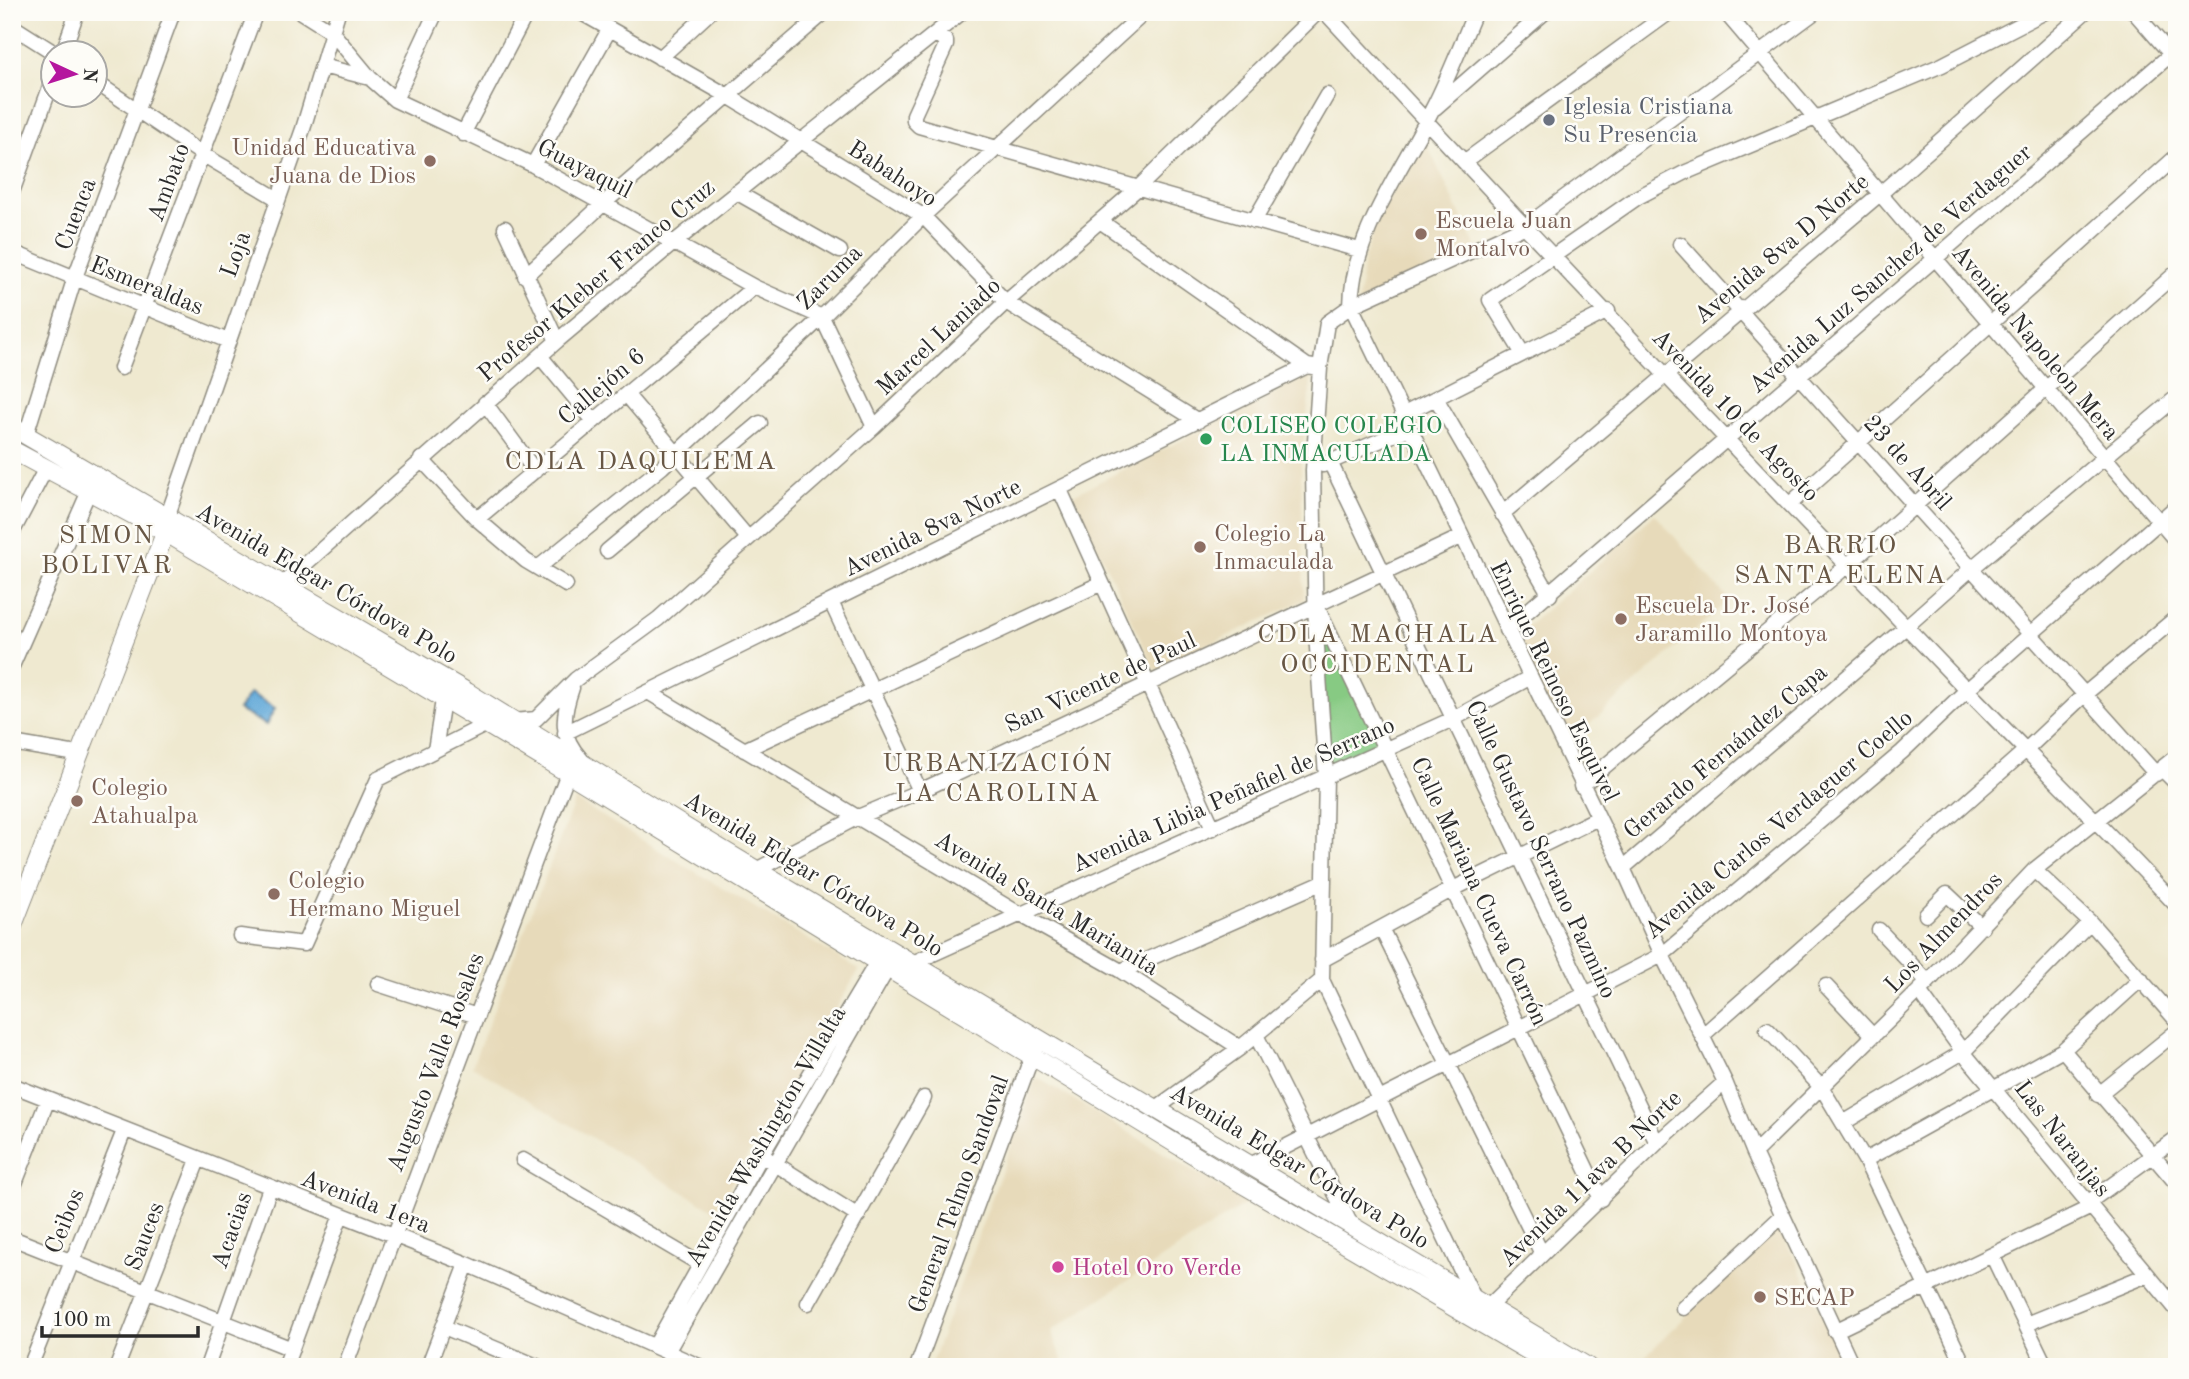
<svg xmlns="http://www.w3.org/2000/svg" width="2189" height="1379" viewBox="0 0 2189 1379" font-family="'Old Standard TT',serif">
<style>
.built{fill:#e7daba}
.green{fill:#87ca83;stroke:#597a57;stroke-width:2}
.water{fill:#62a9d8;stroke:#466a82;stroke-width:2}
.lines{fill:none;stroke-linecap:round;stroke-linejoin:round}
.minor-casing{stroke:#8d8a7e;stroke-width:17}
.major-casing{stroke:#8d8a7e;stroke-width:20}
.minor{stroke:#fff;stroke-width:14}
.major{stroke:#fff;stroke-width:18}
.worship-dot{fill:#6b7280;stroke:#fdfcf7;stroke-width:2.5}
.education-dot{fill:#8d6e63;stroke:#fdfcf7;stroke-width:2.5}
.leisure-dot{fill:#2e9e5b;stroke:#fdfcf7;stroke-width:2.5}
.hotel-dot{fill:#d1479c;stroke:#fdfcf7;stroke-width:2.5}
.labels{text-anchor:middle;stroke-width:5;stroke-linejoin:round;paint-order:stroke}
.worship-label{font-size:24px;fill:#5b616d;stroke:#fdfcf7;text-anchor:start}
.education-label{font-size:24px;fill:#785e54;stroke:#fdfcf7;text-anchor:start}
.street-label{font-size:24px;fill:#2b2b2b;stroke:#fdfcf7}
.leisure-label{font-size:24px;fill:#27864d;stroke:#fdfcf7;text-anchor:start}
.hotel-label{font-size:24px;fill:#b23c85;stroke:#fdfcf7;text-anchor:start}
.neighbourhood-label{font-size:26px;letter-spacing:2px;fill:#685745;stroke:#fdfcf7}
</style>
<rect width="100%" height="100%" fill="#fdfcf7"/>
<filter id="ink" filterUnits="userSpaceOnUse"><feTurbulence type="fractalNoise" baseFrequency=".0143" numOctaves="2"/><feDisplacementMap in="SourceGraphic" scale="14" xChannelSelector="R" yChannelSelector="G"/><feConvolveMatrix kernelMatrix="1 2 1 2 8 2 1 2 1" color-interpolation-filters="sRGB"/></filter>
<filter id="wash" filterUnits="userSpaceOnUse"><feTurbulence type="fractalNoise" baseFrequency=".00686" numOctaves="4" result="noise"/><feDisplacementMap in="SourceGraphic" scale="28" xChannelSelector="R" yChannelSelector="G"/><feGaussianBlur stdDeviation="1.57" result="paint"/><feColorMatrix in="noise" values="0 0 0 0 0 0 0 0 0 0 0 0 0 0 0 0 0 1.4 0 .05"/><feComposite in="paint" operator="in"/></filter>
<g filter="url(#wash)">
<rect width="100%" height="100%" fill="#efe9d0"/>
<path class="built" d="M1423,136L1476,248L1358,303L1364,259L1378,219Z
M1312,374L1301,462L1304,600L1155,670L1073,495Z
M1655,514L1729,600L1565,746L1513,639Z
M575,800L859,970L715,1211L472,1066Z
M1036,1077L1247,1203L1051,1331L1065,1367H930Z
M1779,1226L1847,1367H1634Z"/>
<path class="green" d="M1314,610L1383,752L1320,782Z"/>
<path class="water" d="M250,693L275,708L266,725L238,710Z"/>
</g>
<g filter="url(#ink)">
<g class="lines">
<g class="minor-casing">
<path id="minor" d="M301,12L331,31L370,78
M580,12L728,96L923,216L1006,302L1198,421
M1325,12C1535,240 1750,464 1965,688C2035,761 2108,831 2177,906
M1475,12C1461,45 1448,79 1432,110C1401,172 1352,235 1351,306L1623,868L1662,955L1725,1082L1754,1153L1853,1367
M1725,12L2177,542
M2134,12L2176,60
M12,26L53,52
M937,35L946,41V45L914,115V121L919,126L1359,250
M63,52L77,12
M660,58L710,12
M322,66L370,78L395,100L533,165L754,287L822,317L874,427
M94,81L202,154L278,199
M395,100L436,12
M1435,108L1545,12
M463,134L527,12
M1464,162L1670,12
M533,165L609,30
M12,192L52,82
M736,192L840,251
M1100,221L1307,366
M1254,221L1327,95
M505,228L557,341
M1680,244L2156,774
M12,252L228,341
M525,276L604,203L825,12
M1523,354L1490,300L1638,197L1684,173L1942,65L2045,12
M540,356L594,421
M121,368L256,12
M626,394L748,538
M1436,398L1550,595
M485,403L535,471
M1402,415L1608,311
M26,435L74,280L173,12
M421,459L477,519L526,561L566,585
M1330,462L1657,1143
M1323,465L1409,428
M1060,490L1213,828
M1790,504L2177,156
M1502,514L1881,193L2085,12
M477,519L754,287
M170,521V509L303,129L338,12
M12,533L46,468
M607,551L760,423
M539,567L662,467L822,317L923,216L1145,12
M277,589L557,341L676,241L962,12
M831,602L920,791
M1318,609L1601,1199
M1506,630L2177,49
M12,666L89,491
M572,688C562,716 560,737 581,759
M648,692L1021,915L1121,971L1240,1048
M513,721L536,719L576,679L658,619L874,427L1006,302L1138,188L1318,12
M565,733L1307,366L1320,368
M12,743L71,753
M435,750L443,700
M744,750L1102,583
M2162,769L2177,784
M1581,786L1848,565L2177,272
M1623,868L1907,626L1972,568L2177,397
M758,869L858,817L920,791L1461,537
M2034,870L2090,922L2177,1021
M12,896H14
M1926,915L1947,894L1982,927
M1382,930L1542,1254
M1879,930L1928,982
M240,936L304,944L378,779L485,725
M1322,960L1453,889L1596,819
M1121,971L1323,882
M378,984L477,1016
M1826,986L1873,1036
M1919,991L1963,1052L2177,1310
M1767,1029L1822,1088L1865,1160L1965,1367
M1256,1035L1350,1223
M1703,1035L2027,749L2085,694L2177,617
M2063,1050L2177,1184
M12,1085L467,1264L701,1367
M2098,1095L2177,1031
M1158,1107L1240,1048L1322,980
M1843,1123L1963,1052L2090,922
M1754,1153L1928,982L2034,870L2177,756
M766,1158L858,1216
M523,1160L700,1264
M1865,1160L2063,1050L2141,979
M1250,1165L1662,955L1902,752L1967,690L2177,506
M12,1191L48,1099
M2086,1204L2177,1138
M12,1238L292,1349
M1992,1255L2046,1367
M1475,1300L1322,980L1326,776L1316,633L1313,470L1320,368L1327,323L1351,306L1526,226L1815,12
M808,1303L924,1098
M1487,1308L1657,1143L1725,1082
M1683,1308L1782,1216
M2026,1324L2147,1275
M444,1327L539,1367
M1835,1331L2089,1208
M655,1346L761,1156L877,962
M667,1352L888,968L915,962L1455,718L1529,678
M30,1367L124,1131
M117,1367L198,1160
M207,1367L270,1188
M285,1367L341,1215
M345,1367L568,773
M428,1367L467,1264
M917,1367L1035,1048"/>
</g>
<g class="major-casing">
<path id="major" d="M12,427L467,692L701,837L1588,1367
M12,450L165,532L568,773L1227,1175L1556,1367
M12,928L169,523"/>
</g>
<use href="#minor" class="minor"/>
<use href="#major" class="major"/>
</g>
</g>
<circle class="worship-dot" cx="1549" cy="120" r="7"/>
<g class="education-dot">
<circle cx="430" cy="161" r="7"/>
<circle cx="1421" cy="234" r="7"/>
<circle cx="1200" cy="547" r="7"/>
<circle cx="1621" cy="619" r="7"/>
<circle cx="77" cy="801" r="7"/>
<circle cx="274" cy="894" r="7"/>
<circle cx="1760" cy="1297" r="7"/>
</g>
<circle class="leisure-dot" cx="1206" cy="439" r="7"/>
<circle class="hotel-dot" cx="1058" cy="1267" r="7"/>
<g class="labels">
<g class="worship-label">
<text x="1563" y="114">Iglesia Cristiana<tspan x="1563" dy="28">Su Presencia</tspan></text>
</g>
<g class="education-label">
<text x="416" y="155" text-anchor="end">Unidad Educativa<tspan x="416" dy="28">Juana de Dios</tspan></text>
<text x="1435" y="228">Escuela Juan<tspan x="1435" dy="28">Montalvo</tspan></text>
<text x="1214" y="541">Colegio La<tspan x="1214" dy="28">Inmaculada</tspan></text>
<text x="1635" y="613">Escuela Dr. José<tspan x="1635" dy="28">Jaramillo Montoya</tspan></text>
<text x="91" y="795">Colegio<tspan x="91" dy="28">Atahualpa</tspan></text>
<text x="288" y="888">Colegio<tspan x="288" dy="28">Hermano Miguel</tspan></text>
<text x="1774" y="1305">SECAP</text>
</g>
<g class="street-label">
<text transform="translate(585 168) rotate(27)" y="8">Guayaquil</text>
<text transform="translate(893 173) rotate(33)" y="8">Babahoyo</text>
<text transform="translate(168 182) rotate(-70)" y="8">Ambato</text>
<text transform="translate(75 214) rotate(-69)" y="8">Cuenca</text>
<text transform="translate(1781 248) rotate(-40)" y="8">Avenida 8va D Norte</text>
<text transform="translate(235 254) rotate(-70)" y="8">Loja</text>
<text transform="translate(1890 268) rotate(-41)" y="8">Avenida Luz Sanchez de Verdaguer</text>
<text transform="translate(829 277) rotate(-45)" y="8">Zaruma</text>
<text transform="translate(596 280) rotate(-40)" y="8">Profesor Kleber Franco Cruz</text>
<text transform="translate(147 285) rotate(22)" y="8">Esmeraldas</text>
<text transform="translate(938 336) rotate(-43)" y="8">Marcel Laniado</text>
<text transform="translate(2036 342) rotate(50)" y="8">Avenida Napoleon Mera</text>
<text transform="translate(601 386) rotate(-40)" y="8">Callejón 6</text>
<text transform="translate(1736 415) rotate(46)" y="8">Avenida 10 de Agosto</text>
<text transform="translate(1908 462) rotate(48)" y="8">23 de Abril</text>
<text transform="translate(932 527) rotate(-26)" y="8">Avenida 8va Norte</text>
<text transform="translate(327 583) rotate(30)" y="8">Avenida Edgar Córdova Polo</text>
<text transform="translate(1555 681) rotate(64)" y="8">Enrique Reinoso Esquivel</text>
<text transform="translate(1100 682) rotate(-25)" y="8">San Vicente de Paul</text>
<text transform="translate(1725 751) rotate(-40)" y="8">Gerardo Fernández Capa</text>
<text transform="translate(1233 794) rotate(-24)" y="8">Avenida Libia Peñafiel de Serrano</text>
<text transform="translate(1778 824) rotate(-40)" y="8">Avenida Carlos Verdaguer Coello</text>
<text transform="translate(1542 849) rotate(65)" y="8">Calle Gustavo Serrano Pazmino</text>
<text transform="translate(814 874) rotate(31)" y="8">Avenida Edgar Córdova Polo</text>
<text transform="translate(1480 891) rotate(65)" y="8">Calle Mariana Cueva Carrón</text>
<text transform="translate(1047 903) rotate(31)" y="8">Avenida Santa Marianita</text>
<text transform="translate(1943 932) rotate(-46)" y="8">Los Almendros</text>
<text transform="translate(435 1062) rotate(-69)" y="8">Augusto Valle Rosales</text>
<text transform="translate(765 1136) rotate(-60)" y="8">Avenida Washington Villalta</text>
<text transform="translate(2063 1138) rotate(52)" y="8">Las Naranjas</text>
<text transform="translate(1300 1166) rotate(31)" y="8">Avenida Edgar Córdova Polo</text>
<text transform="translate(1590 1178) rotate(-44)" y="8">Avenida 11ava B Norte</text>
<text transform="translate(958 1194) rotate(-70)" y="8">General Telmo Sandoval</text>
<text transform="translate(366 1201) rotate(21)" y="8">Avenida 1era</text>
<text transform="translate(64 1221) rotate(-68)" y="8">Ceibos</text>
<text transform="translate(231 1230) rotate(-71)" y="8">Acacias</text>
<text transform="translate(144 1236) rotate(-69)" y="8">Sauces</text>
</g>
<g class="leisure-label">
<text x="1220" y="433">COLISEO COLEGIO<tspan x="1220" dy="28">LA INMACULADA</tspan></text>
</g>
<g class="hotel-label">
<text x="1072" y="1275">Hotel Oro Verde</text>
</g>
<g class="neighbourhood-label">
<text x="641" y="469">CDLA DAQUILEMA</text>
<text x="107" y="543">SIMON<tspan x="107" dy="30">BOLIVAR</tspan></text>
<text x="1841" y="553">BARRIO<tspan x="1841" dy="30">SANTA ELENA</tspan></text>
<text x="1378" y="642">CDLA MACHALA<tspan x="1378" dy="30">OCCIDENTAL</tspan></text>
<text x="998" y="771">URBANIZACIÓN<tspan x="998" dy="30">LA CAROLINA</tspan></text>
</g>
</g>
<rect width="2189" height="1379" fill="none" stroke="#fdfcf7" stroke-width="42"/>
<g transform="translate(74 74) rotate(94)"><circle r="33" fill="#fdfcf7" stroke="#a9a8a5" stroke-width="2"/>
<path d="M0-5L12 26L0 18L-12 26Z" fill="#b5179e"/>
<text y="-10" font-size="19" font-weight="bold" text-anchor="middle" fill="#2b2b2b">N</text>
</g>
<path d="M42 1326v10h156v-10" fill="none" stroke="#2b2b2b" stroke-width="3.5"/>
<text x="52" y="1326" font-size="21" fill="#2b2b2b" stroke="#fdfcf7" stroke-width="5" paint-order="stroke">100 m</text>
</svg>
